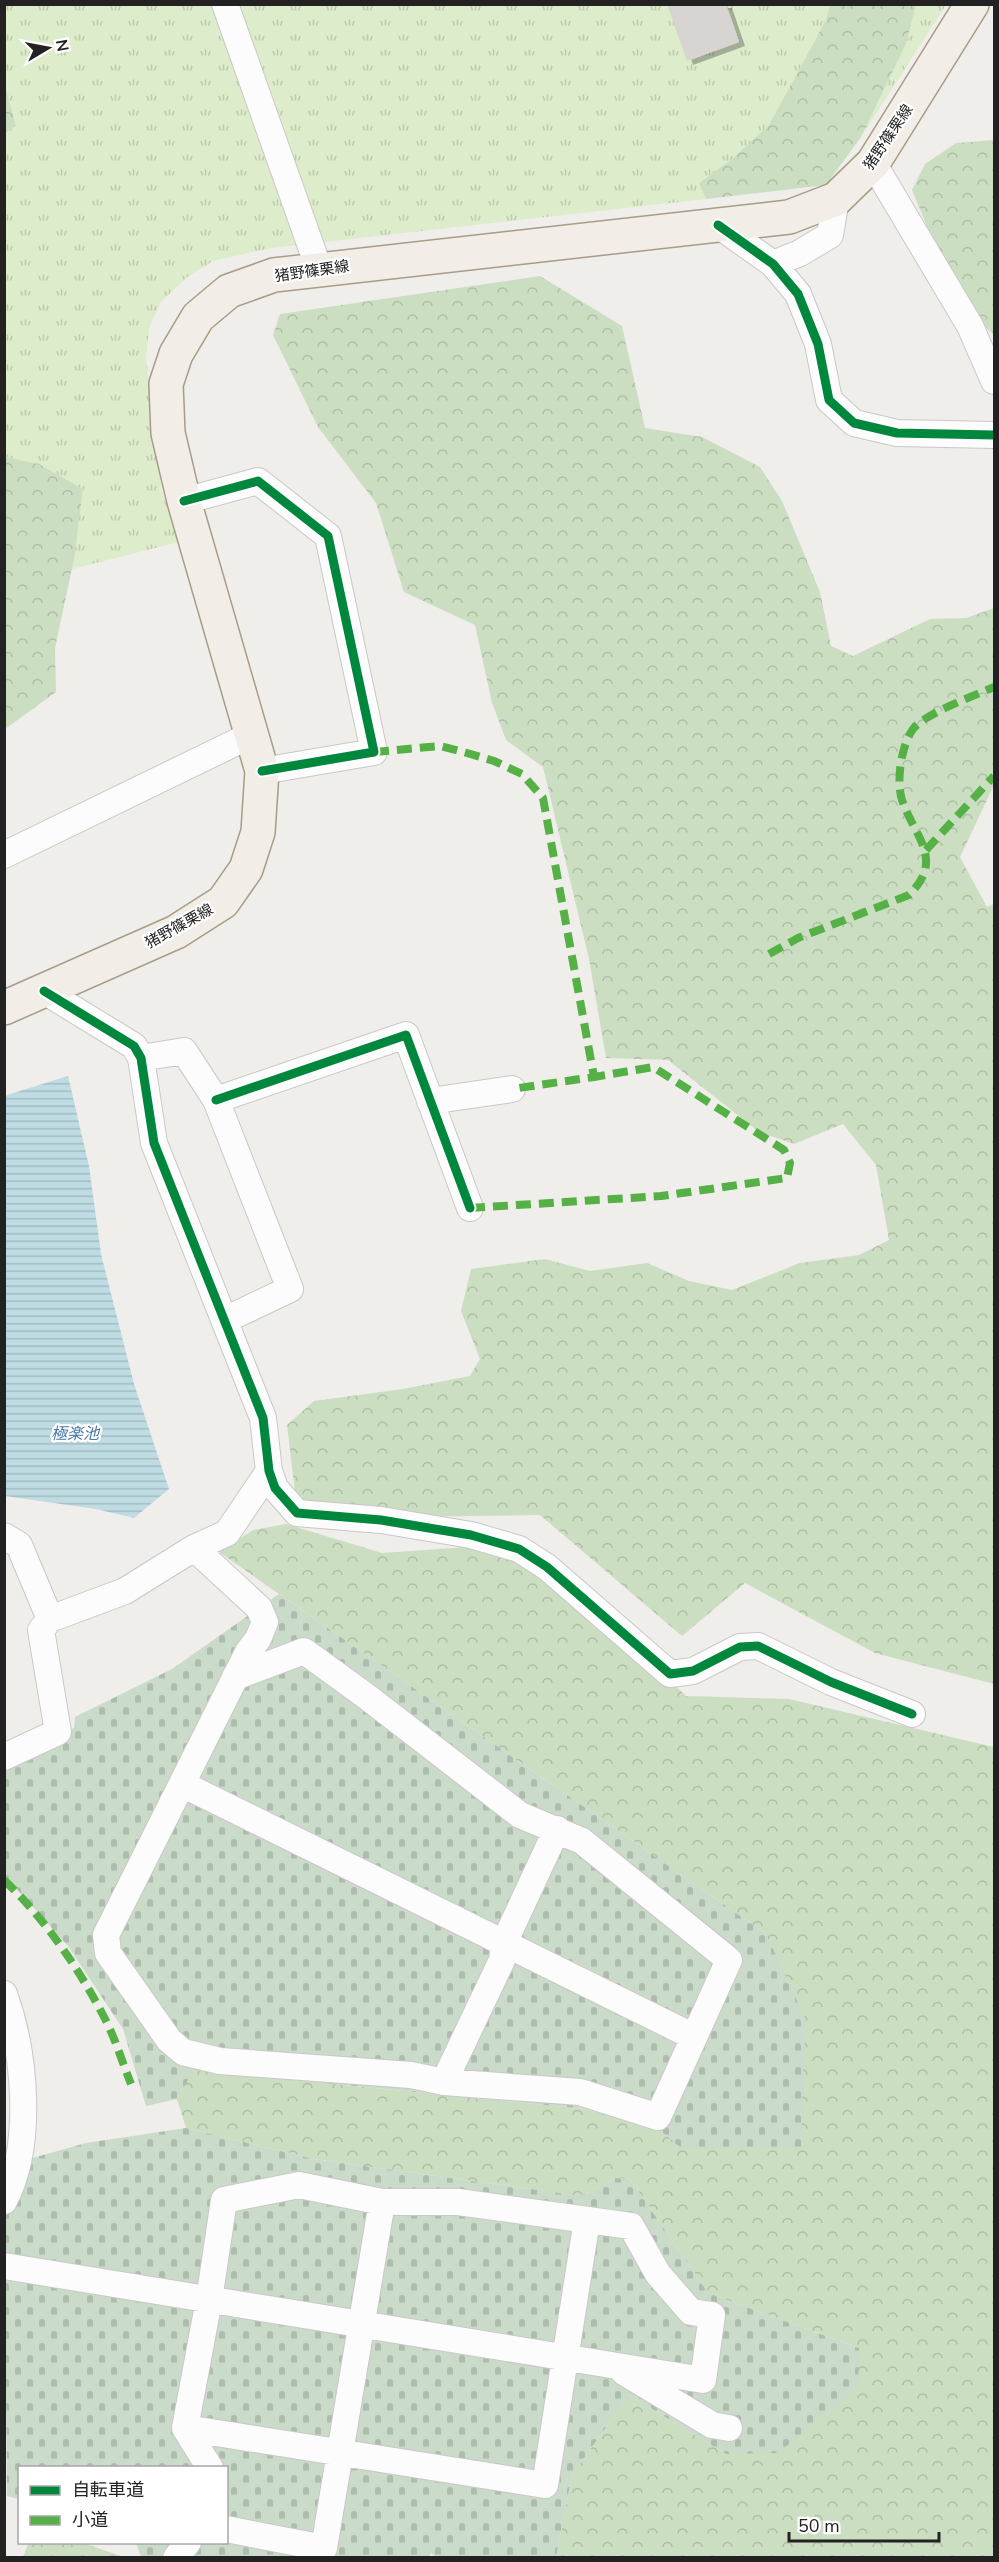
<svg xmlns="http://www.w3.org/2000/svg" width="999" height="2562" viewBox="0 0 999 2562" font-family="'Nunito Sans','Noto Sans JP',sans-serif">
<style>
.grass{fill:url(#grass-tufts)}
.forest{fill:url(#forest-crowns)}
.cemetery{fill:url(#cemetery-stones)}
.water{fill:url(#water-rules)}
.building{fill:#d7d4d2;filter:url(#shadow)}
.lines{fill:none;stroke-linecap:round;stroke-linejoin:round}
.minor-casing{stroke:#c9c8c7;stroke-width:28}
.major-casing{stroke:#a79c86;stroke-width:36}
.minor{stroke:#fdfcfc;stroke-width:26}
.major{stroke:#f3ede7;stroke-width:33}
.quiet{stroke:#55b145;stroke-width:8;stroke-dasharray:15 8;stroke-linecap:butt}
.cycleway-casing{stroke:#fff;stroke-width:13}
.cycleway{stroke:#00873e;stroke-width:9}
.labels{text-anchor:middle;stroke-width:4.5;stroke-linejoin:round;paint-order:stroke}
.street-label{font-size:15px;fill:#222;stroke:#fff}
.water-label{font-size:16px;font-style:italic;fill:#4a7aab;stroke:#fff}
</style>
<defs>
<pattern id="grass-tufts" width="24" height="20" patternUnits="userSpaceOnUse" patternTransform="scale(1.5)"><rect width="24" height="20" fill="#ddeccb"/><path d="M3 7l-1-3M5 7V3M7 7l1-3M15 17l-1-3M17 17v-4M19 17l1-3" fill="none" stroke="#bdcaae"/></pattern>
<pattern id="forest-crowns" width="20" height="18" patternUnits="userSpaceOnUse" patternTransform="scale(1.5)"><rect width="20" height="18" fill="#cbdec1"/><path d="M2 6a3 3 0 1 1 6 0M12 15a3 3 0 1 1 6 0" fill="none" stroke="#aebea6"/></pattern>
<pattern id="cemetery-stones" width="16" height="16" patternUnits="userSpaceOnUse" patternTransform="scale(1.5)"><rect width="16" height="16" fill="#cadbca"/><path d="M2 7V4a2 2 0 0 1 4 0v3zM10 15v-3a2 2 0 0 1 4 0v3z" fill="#adbcad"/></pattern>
<pattern id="water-rules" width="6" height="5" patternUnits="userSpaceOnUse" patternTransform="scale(1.5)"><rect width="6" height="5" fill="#bfdbe3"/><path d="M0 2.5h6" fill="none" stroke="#a4bcc2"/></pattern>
<filter id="shadow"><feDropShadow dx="6" dy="4" stdDeviation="0" flood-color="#0004"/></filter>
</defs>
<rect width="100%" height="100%" fill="#f0eeeb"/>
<path class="grass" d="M5,5H830L826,20L769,125L732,159L699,183L706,199L271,248L213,261L186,278L161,302L150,325L146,356L157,456L162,491L179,542L72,569L83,489L39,464L5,457L4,133L16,125L5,85Z
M916,5H946L861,137L906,44Z"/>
<path class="forest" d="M830,5H916L906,44L861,137L826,185L706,199L699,183L732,159L769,125L826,20Z
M5,85L16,126L5,133H4Z
M994,140V335L970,313L938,253L912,190L925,164L956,143Z
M540,276L622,326L645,428L702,437L760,467L782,501L820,592L831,646L853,656L930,619L966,618L994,608V785L960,857L987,907L994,904V1684L875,1653L745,1583L682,1636L540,1515L313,1518L297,1509L287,1425L314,1401L403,1389L470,1376L480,1359L461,1311L471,1269L545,1259L590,1271L647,1263L689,1281L732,1290L800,1263L859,1255L889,1240L876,1165L843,1124L794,1144L759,1132L668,1060L606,1058L589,959L543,767L506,740L492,703L475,625L404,592L376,503L318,427L273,335L280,314Z
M5,457L39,464L83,489L74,559L55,648L56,692L5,729Z
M286,1524L382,1553L524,1543L686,1696L789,1699L994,1747V2557H556L572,2475L629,2395L726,2454L859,2348L708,2293L630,2179L615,2178L589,2193L574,2195L314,2159L186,2128L177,2099L193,2070L586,2109L655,2126L766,1934L219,1552L253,1530Z
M29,2542L83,2543L124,2557H23Z"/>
<path class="cemetery" d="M279,1594L766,1934L805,2018L801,2147L681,2148L655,2126L586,2109L194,2070L177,2099L146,2106L123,2029L68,1946L5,1876L4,1762L74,1728L75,1717L172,1669Z
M186,2128L314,2159L574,2195L589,2193L615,2178L630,2179L708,2293L859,2348L858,2387L778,2453L726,2454L629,2395L572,2475L556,2557L437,2558L431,2553L428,2558L141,2557L136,2543L226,2542V2468H20L19,2499L7,2496L4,2166L86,2143Z"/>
<path class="water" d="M68,1076L89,1166L101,1254L134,1384L169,1489L134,1518L96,1509L5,1496V1098L7,1095Z"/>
<path class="building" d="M667,4H726L739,42L687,61Z"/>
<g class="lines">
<g class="minor-casing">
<path id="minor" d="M225,4L319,269
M873,163L970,326L994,381
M718,225L773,264L798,294L818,344L829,400L854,423L897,433L994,435
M773,264L800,253L830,235L836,199
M184,501L258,481L328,536L374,752L262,771
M4,855L251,735
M44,991L134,1046L141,1058L154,1143L263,1418L269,1471L275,1488L297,1513L381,1520L471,1535L519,1549L547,1567L670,1674L693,1671L740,1647L758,1646L831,1682L912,1714
M141,1058L184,1051L216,1100L290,1289L225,1320
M216,1100L406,1035L470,1208
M430,1101L512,1089
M4,1536L19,1545L50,1619L125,1591L194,1548L227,1533L269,1471
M194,1548L259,1608L265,1622L258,1639L248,1652L106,1935L108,1953L169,2040L183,2052L220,2061L411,2075L444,2082L580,2092L658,2117L729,1960L582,1841L520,1815L366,1696L304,1651L235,1677
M4,1757L58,1732L41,1630L50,1619
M182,1784L694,2037
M4,1994C25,2052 34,2145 4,2201
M444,2082L502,1960L504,1943L557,1829
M4,2266C237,2304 470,2342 703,2380L712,2315L691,2312L658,2274L631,2226L458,2202H382L299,2185L224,2200L209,2300L185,2428L545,2485L587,2220
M624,2372L712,2425L729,2428
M185,2428L210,2468
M226,2529L324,2548L382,2202
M176,2558L188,2542"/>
</g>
<g class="major-casing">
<path id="major" d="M4,1008L176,932L223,902L246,869L258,832L262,771L184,501L168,433L166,384L176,354L198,317L229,291L274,275L789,217L836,199L873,163L972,4"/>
</g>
<use href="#minor" class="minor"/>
<use href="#major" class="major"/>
<path class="quiet" d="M374,752L440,746L467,753L494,761L522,774L543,798L594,1077L512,1089
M926,850L994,776
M769,954L798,938L909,895C945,859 915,838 902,800C896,781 901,746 913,729C924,714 976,695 994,687
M470,1208L661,1196L787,1178L790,1163L784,1150L653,1067L594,1077
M4,1880C44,1918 78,1967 103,2015C115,2037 122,2062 131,2084"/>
<g class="cycleway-casing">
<path id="cycleway" d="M718,225L773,264L798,294L818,344L829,400L854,423L897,433L994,435
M184,501L258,481L328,536L374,752L262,771
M44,991L134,1046L141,1058L154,1143L263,1418L269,1471L275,1488L297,1513L381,1520L471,1535L519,1549L547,1567L670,1674L693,1671L740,1647L758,1646L831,1682L912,1714
M216,1100L406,1035L470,1208"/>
</g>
<use href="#cycleway" class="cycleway"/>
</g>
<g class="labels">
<g class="street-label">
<text transform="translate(888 137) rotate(-56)" y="5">猪野篠栗線</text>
<text transform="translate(312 271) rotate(-8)" y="5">猪野篠栗線</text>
<text transform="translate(179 926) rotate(-29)" y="5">猪野篠栗線</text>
</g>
<g class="water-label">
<text x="75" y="1439">極楽池</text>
</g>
</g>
<rect width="999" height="2562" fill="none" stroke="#222222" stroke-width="12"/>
<rect x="18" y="2466" width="210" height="78" fill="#ffffff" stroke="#a7a7a7" stroke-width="1.5"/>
<rect x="30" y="2486" width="30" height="9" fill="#00873e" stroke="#a7a7a7" stroke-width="1.5"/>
<text x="72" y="2496" font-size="18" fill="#222222">自転車道</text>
<rect x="30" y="2516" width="30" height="9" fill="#55b145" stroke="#a7a7a7" stroke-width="1.5"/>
<text x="72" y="2526" font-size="18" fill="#222222">小道</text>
<g transform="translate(48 48) rotate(80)" stroke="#ffffff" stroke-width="4.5" paint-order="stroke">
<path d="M0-4.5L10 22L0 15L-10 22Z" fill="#222222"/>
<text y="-9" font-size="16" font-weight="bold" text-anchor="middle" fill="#222222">N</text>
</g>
<path d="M789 2532v9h150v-9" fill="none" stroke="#222222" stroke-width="3"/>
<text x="798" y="2532" font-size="18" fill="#222222" stroke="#ffffff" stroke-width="4.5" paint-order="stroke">50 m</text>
</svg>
